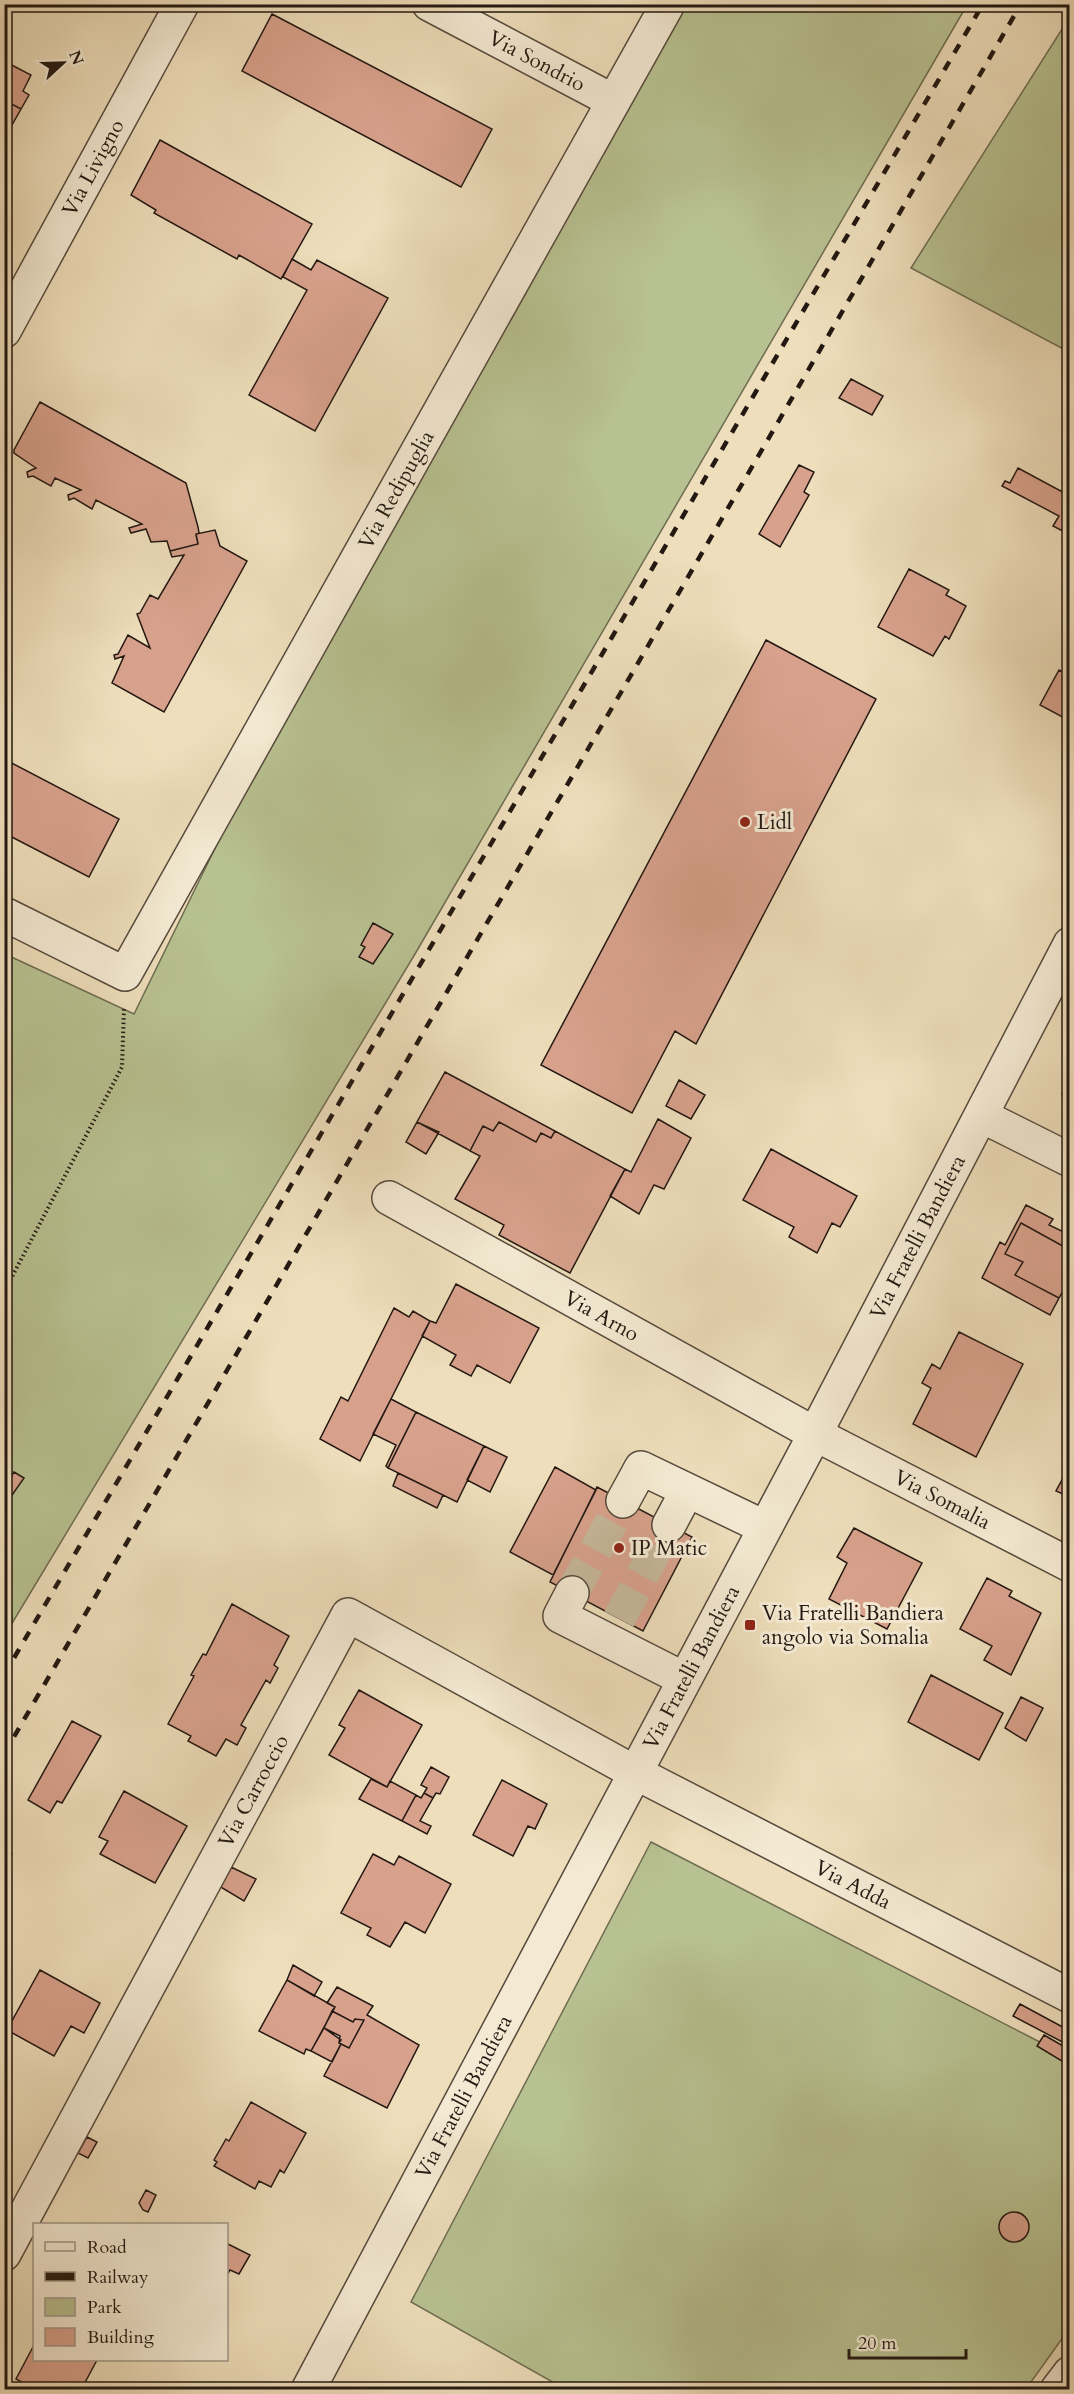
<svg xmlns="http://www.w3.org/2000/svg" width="1074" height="2394" viewBox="0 0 1074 2394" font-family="Cardo,serif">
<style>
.green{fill:#b8c191;stroke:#6e6c52;stroke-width:1.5}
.building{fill:#d8a18c;stroke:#231812;stroke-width:1.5}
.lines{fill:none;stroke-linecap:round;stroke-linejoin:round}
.minor-tunnel{stroke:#c5b699;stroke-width:33;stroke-dasharray:33 16;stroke-linecap:butt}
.minor-casing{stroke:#564a3c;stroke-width:36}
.path{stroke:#231812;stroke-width:4;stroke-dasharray:1.5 3;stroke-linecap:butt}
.minor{stroke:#f4ead3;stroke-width:33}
.rail{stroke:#231812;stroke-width:4.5;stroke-dasharray:10 10;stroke-linecap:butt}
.poi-dot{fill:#8f2418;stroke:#f4ead3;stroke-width:2}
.labels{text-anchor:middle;stroke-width:6;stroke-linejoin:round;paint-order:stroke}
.street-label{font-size:21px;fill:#231812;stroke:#f4ead3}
.poi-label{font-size:21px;fill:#231812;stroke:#f4ead3;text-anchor:start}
</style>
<rect width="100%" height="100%" fill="#eedebb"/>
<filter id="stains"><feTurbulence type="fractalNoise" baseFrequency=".00333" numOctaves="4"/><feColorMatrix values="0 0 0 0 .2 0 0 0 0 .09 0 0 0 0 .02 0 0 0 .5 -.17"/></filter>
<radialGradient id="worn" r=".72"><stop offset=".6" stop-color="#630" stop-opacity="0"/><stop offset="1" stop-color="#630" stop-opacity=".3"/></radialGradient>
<path class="green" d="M685,5H967L415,954L5,1635V954L134,1014L219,840L208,833Z
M1069,18L1070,352H1069L911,268Z
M651,1842L1069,2057V2329L1026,2389H565L411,2302Z"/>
<path class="building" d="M272,14L492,129L461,187L242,71Z
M4,61L31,75L23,91L29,95L21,109L4,100Z
M4,100L21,109L4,139Z
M160,140L312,224L281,279L239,255L237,259L154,213L156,210L131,195Z
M292,259L311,270L317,260L388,298L315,431L249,395L307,290L283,277Z
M851,379L883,396L872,415L839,398Z
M40,402L186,483L198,527L199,533L196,535L198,544L170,551L167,541L151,542L146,529L131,533L129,528L142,524L96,500L92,509L74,498L69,500L68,495L81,490L55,478L51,486L33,476L28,477L27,472L36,468L14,453V450Z
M799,465L814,472L804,492L809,495L780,547L759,534Z
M1018,468L1070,496V535L1053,526L1059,516L1002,486L1005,481L1010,483Z
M215,530L220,546L247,561L164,712L112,683L124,656L115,659L114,655L118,654L128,635L150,648L137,614L140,613L150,595L158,599L184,555L172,557L170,551L198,544L196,534Z
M909,569L949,590L946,595L966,606L949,639L945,636L933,656L878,627Z
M766,640L876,699L696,1044L675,1031L632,1113L541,1065Z
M1070,663V721L1040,705L1059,670L1065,673Z
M4,759L119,819L89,877L4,833Z
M373,923L393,934L373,964L359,957L365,947L361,945Z
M445,1072L555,1131L551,1138L541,1133L536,1142L499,1122L493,1131L483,1126L470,1151L467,1149L417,1122Z
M1070,1079V1099L1062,1094Z
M679,1080L705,1095L691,1119L666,1106Z
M658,1119L691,1138L664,1189L654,1185L639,1214L610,1196L625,1169L631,1172Z
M417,1122L439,1132L426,1154L406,1142Z
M499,1122L536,1142L541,1133L551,1138L555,1131L625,1169L570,1273L499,1235L504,1225L455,1199L480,1156L470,1151L483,1126L493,1131Z
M771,1149L857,1196L840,1227L832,1223L817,1253L789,1237L794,1227L743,1200Z
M1026,1205L1053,1219L1049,1225L1070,1235V1250L1021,1223L1005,1254L1023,1262L1015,1275L1059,1298L1050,1315L982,1278L1000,1242L1005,1245Z
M1021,1223L1070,1250V1278L1059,1298L1015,1275L1023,1262L1005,1254Z
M456,1284L539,1328L510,1383L477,1365L471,1376L450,1365L456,1355L422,1336L430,1321L436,1323Z
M394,1308L409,1317L413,1311L430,1321L360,1461L320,1439L341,1397L348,1401Z
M959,1332L1023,1364L976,1457L913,1424L931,1388L922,1383L932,1364L940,1369Z
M391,1399L416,1412L388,1468L386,1466L396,1445L373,1434Z
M416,1412L484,1446L457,1502L388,1468Z
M484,1446L507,1457L490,1492L467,1480Z
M1070,1465V1497L1056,1491Z
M555,1467L596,1490L553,1575L510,1552Z
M14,1472L24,1478L10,1498L4,1495V1488Z
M398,1473L443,1495L437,1508L393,1486Z
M597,1487L692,1537L643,1631L550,1582Z
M854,1528L922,1563L887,1629L829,1599L847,1563L837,1557Z
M987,1578L1012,1591L1009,1596L1041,1613L1011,1675L984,1660L992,1646L960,1629Z
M232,1604L289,1636L274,1665L278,1668L270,1683L266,1680L241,1725L246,1728L237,1745L226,1739L216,1756L188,1741L191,1736L168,1724L194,1676L191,1675L203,1654L206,1655Z
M4,1614L12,1618L4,1631Z
M931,1675L1003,1713L979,1760L908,1722Z
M359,1690L422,1725L387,1787L329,1755L345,1728L339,1725Z
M1021,1697L1043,1708L1026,1741L1005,1728Z
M72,1721L101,1736L62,1803L57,1801L50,1813L28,1800Z
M431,1767L449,1777L440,1794L436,1793L433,1798L424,1793L427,1788L421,1785Z
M371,1779L387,1787L390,1781L416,1795L402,1821L359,1799Z
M502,1780L547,1804L535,1829L528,1826L513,1856L473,1835Z
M124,1791L187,1826L155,1883L100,1854L108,1841L99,1837Z
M424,1793L433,1798L420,1821L431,1826L427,1834L402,1821L416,1795L421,1798Z
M4,1849L12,1854L4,1865Z
M373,1854L394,1865L399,1856L451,1884L425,1933L405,1922L390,1947L367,1935L371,1928L341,1913Z
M231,1867L256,1879L244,1901L219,1886Z
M293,1965L322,1982L314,1996L287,1980Z
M40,1970L100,2003L84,2033L71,2026L54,2056L7,2030Z
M287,1980L335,2007L311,2051L306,2049L304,2054L259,2031Z
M337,1987L373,2006L367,2015L419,2045L387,2108L324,2076L341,2044L349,2048L364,2020L355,2019L353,2022L332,2011L335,2007L327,2003Z
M1020,2004L1070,2031V2046L1013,2016Z
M332,2011L353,2022L355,2019L364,2020L349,2048L339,2043L340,2036L324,2028Z
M324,2028L341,2040L339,2043L341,2044L332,2062L311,2051Z
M1044,2035L1070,2050V2066L1037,2046Z
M251,2102L306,2133L284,2173L280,2170L271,2187L259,2181L255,2189L214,2166L217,2162L214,2160L226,2139L229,2141Z
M87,2137L97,2142L88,2158L78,2153Z
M146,2190L156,2195L148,2212L143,2210L139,2203Z
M999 2227a15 15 0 1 1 30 0a15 15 0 1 1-30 0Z
M226,2243L250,2255L239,2274L230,2270L226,2277Z
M34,2345V2360H97L81,2390H36L16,2379Z"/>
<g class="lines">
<path class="minor-tunnel" d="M572,1593L623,1501
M619,1619L669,1525"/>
<g class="minor-casing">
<g id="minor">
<path id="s1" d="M429,4L613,101"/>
<path id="s2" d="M4,331L182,4"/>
<path id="s3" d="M4,914L125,974L668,4"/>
<path d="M982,1116L1070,1160"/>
<path id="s4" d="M389,1198L815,1434L1070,1565"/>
<path d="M623,1501L641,1468L764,1527"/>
<path d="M669,1525L687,1491"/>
<path d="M572,1593L560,1616L684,1679"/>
<path id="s5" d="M4,2254L348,1615L634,1772L1070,1996"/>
<path id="s6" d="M308,2390L815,1434L1070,944"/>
<path d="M1057,2390L1070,2373"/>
</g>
</g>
<path class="path" d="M4,1292L122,1067L124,1008"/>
<use href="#minor" class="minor"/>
<path class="rail" d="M4,1675L983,4
M4,1754L1021,4"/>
</g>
<g class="poi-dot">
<circle cx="745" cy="822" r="6"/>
<circle cx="619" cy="1548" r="6"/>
<rect x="744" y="1619" width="12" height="12" rx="3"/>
</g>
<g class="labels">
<g class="street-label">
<text dy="7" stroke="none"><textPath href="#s1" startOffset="122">Via Sondrio</textPath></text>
<text dy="7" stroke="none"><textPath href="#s2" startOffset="186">Via Livigno</textPath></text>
<text dy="7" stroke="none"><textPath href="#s3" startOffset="690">Via Redipuglia</textPath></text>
<text dy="7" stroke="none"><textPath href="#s6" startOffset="1304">Via Fratelli Bandiera</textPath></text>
<text dy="7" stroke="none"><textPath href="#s4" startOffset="243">Via Arno</textPath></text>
<text dy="7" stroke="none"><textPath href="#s4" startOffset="630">Via Somalia</textPath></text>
<text dy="7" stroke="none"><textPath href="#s6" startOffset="818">Via Fratelli Bandiera</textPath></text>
<text dy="7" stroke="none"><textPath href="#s5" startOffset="526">Via Carroccio</textPath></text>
<text dy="7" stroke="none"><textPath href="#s5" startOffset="1298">Via Adda</textPath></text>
<text dy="7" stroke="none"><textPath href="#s6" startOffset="332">Via Fratelli Bandiera</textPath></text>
</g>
<g class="poi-label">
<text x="757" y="829">Lidl</text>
<text x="631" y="1555">IP Matic</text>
<text x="762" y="1620">Via Fratelli Bandiera<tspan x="762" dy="24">angolo via Somalia</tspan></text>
</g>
</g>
<rect width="1074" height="2394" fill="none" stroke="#eedebb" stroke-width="24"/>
<rect x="6" y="6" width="1062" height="2382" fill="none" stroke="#231812" stroke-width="3"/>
<rect x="12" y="12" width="1050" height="2370" fill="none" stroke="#231812" stroke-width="1.5"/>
<rect x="33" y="2223" width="195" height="138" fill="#f4ead3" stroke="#a09686" stroke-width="1.5"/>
<rect x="45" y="2242" width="30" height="9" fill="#f4ead3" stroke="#a09686" stroke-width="1.5"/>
<text x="87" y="2253" font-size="18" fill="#231812">Road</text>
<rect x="45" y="2272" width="30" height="9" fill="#231812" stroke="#a09686" stroke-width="1.5"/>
<text x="87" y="2283" font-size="18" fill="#231812">Railway</text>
<rect x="45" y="2298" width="30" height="18" fill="#b8c191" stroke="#a09686" stroke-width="1.5"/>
<text x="87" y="2313" font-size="18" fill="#231812">Park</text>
<rect x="45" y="2328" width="30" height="18" fill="#d8a18c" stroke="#a09686" stroke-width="1.5"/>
<text x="87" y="2343" font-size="18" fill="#231812">Building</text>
<g transform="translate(63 63) rotate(68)" stroke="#f4ead3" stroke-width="4.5" paint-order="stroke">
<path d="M0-4.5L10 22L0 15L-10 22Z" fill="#231812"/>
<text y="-9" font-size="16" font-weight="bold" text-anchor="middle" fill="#231812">N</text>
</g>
<path d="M849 2349v9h117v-9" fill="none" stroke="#231812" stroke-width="3"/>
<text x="858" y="2349" font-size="18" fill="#231812" stroke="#f4ead3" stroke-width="4.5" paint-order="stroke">20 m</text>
<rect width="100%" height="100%" filter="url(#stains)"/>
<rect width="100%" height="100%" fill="url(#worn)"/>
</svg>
